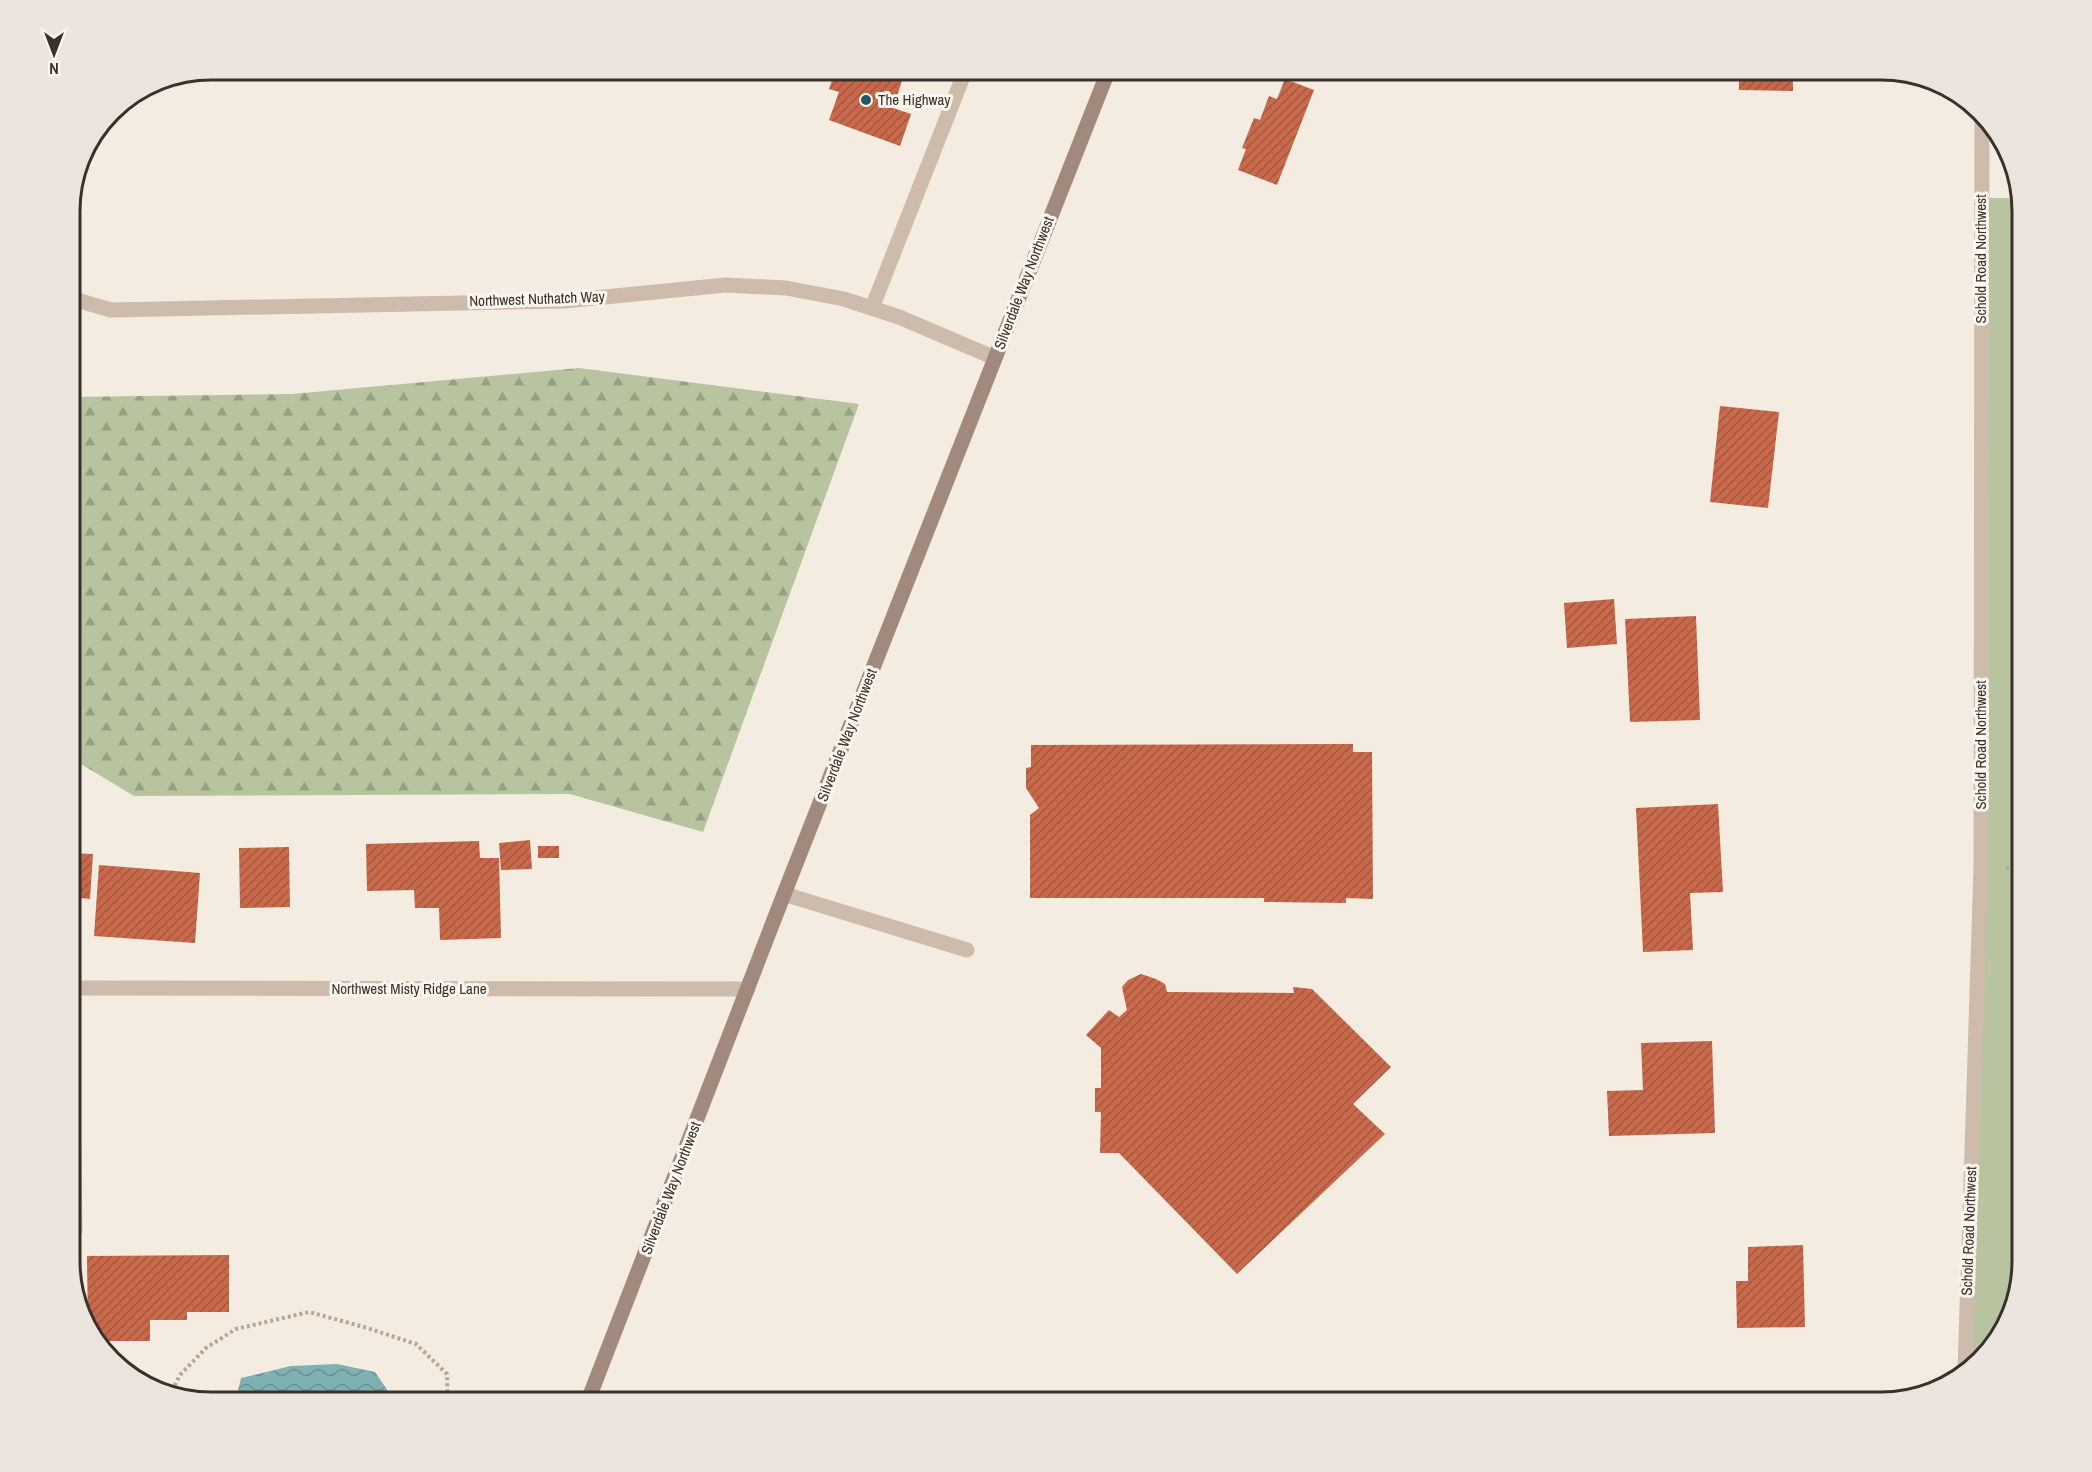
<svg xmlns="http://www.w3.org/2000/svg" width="2092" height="1472" viewBox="0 0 2092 1472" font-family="'Archivo Narrow',sans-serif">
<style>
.green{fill:#b8c4a0}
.forest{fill:url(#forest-firs)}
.water{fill:url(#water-waves)}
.building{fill:url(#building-hatch)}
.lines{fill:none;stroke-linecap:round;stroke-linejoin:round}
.path{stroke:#b9a596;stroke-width:4;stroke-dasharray:3 3;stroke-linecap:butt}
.lane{stroke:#cdbbac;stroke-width:15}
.street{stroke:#cdbbac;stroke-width:15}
.secondary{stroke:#a18a7d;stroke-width:15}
.poi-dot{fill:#1f5a5e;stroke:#fbf5ee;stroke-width:2}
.labels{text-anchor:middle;stroke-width:6;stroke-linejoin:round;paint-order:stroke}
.poi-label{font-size:15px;fill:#3b302b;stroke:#fbf5ee;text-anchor:start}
.street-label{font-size:15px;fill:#3b302b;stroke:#fbf5ee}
.rim{fill:none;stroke:#3b302b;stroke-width:3}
</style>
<defs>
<pattern id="forest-firs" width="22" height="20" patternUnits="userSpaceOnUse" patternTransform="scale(1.5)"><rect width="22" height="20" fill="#b8c4a0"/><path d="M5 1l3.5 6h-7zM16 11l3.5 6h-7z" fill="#97a083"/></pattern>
<pattern id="water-waves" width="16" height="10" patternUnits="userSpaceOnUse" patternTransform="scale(1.5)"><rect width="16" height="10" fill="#7fb0b2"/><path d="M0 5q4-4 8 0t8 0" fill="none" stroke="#699091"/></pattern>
<pattern id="building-hatch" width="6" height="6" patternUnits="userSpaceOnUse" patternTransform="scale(1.5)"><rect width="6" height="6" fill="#c8694b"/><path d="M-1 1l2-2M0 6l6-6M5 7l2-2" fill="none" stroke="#a4573f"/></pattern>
</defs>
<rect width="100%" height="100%" fill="#f4ebe1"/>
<path class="green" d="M1981,198H2020L2023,210V1262L1999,1340L1965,1372L1981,868Z"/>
<path class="forest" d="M579,368L859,404L703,832L570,794L134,796L71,758V397L292,394Z"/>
<path class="water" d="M337,1364L375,1372L388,1391L387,1403H235L241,1378L291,1366Z"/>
<path class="building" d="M836,69H906L893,108L911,114L900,146L829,120L839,92L829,89Z
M1739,69H1793V91L1739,90Z
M1285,79L1314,90L1277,185L1238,170L1246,149L1242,148L1254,118L1260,120L1269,96L1277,99Z
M1720,406L1779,412L1768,508L1710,502Z
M1614,599L1617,644L1567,648L1564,603Z
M1696,616L1700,720L1630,722L1625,619Z
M1353,744V752H1372L1373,899L1346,898V903L1264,902V898H1030V815L1039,808L1026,788V768L1031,767V745Z
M1718,804L1723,892L1690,893L1693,950L1643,952L1636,808Z
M530,840L532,869L501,870L499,843Z
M479,841L480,858H499L501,938L440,940L439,908H415L414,890L367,891L366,844Z
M538,846H559V858H538Z
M289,847L290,907L240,908L239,848Z
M69,853L93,854L90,899L69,897Z
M99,865L200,873L195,943L94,936Z
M1141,974L1156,979L1165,984L1167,992L1294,993L1293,987L1312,989L1391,1067L1353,1104L1385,1134L1237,1274L1119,1153H1100L1101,1112H1095V1088H1101V1048L1086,1035L1109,1010L1119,1017L1127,1010L1122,987L1128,980Z
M1712,1041L1715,1133L1609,1136L1607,1091L1643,1090L1641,1043Z
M1803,1245L1805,1327L1737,1328L1736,1281H1748V1247Z
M229,1255V1312H187V1320H150V1341H97L88,1332L87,1256Z"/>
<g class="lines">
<path class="path" d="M2006,868H2023
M172,1391L180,1375L206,1348L236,1329L309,1312L364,1327L416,1344L447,1374L448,1403"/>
<path class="lane" d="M872,308L966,69
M784,894L967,950
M69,1049L73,1092L75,1230"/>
<path class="street" d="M69,296L80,301L111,310L564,301L726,285L786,288L844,299L899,317L995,358
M69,988L748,989
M1965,1372L1981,868L1982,117"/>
<path class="secondary" d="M587,1403L784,894L1109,69"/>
</g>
<circle class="poi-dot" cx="866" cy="100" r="6"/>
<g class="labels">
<g class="poi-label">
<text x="878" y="105">The Highway</text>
</g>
<g class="street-label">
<text transform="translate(1981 259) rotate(-90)" y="5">Schold Road Northwest</text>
<text transform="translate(1024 283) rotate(-69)" y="5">Silverdale Way Northwest</text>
<text transform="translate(537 299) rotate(-2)" y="5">Northwest Nuthatch Way</text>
<text transform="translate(847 735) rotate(-69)" y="5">Silverdale Way Northwest</text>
<text transform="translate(1981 745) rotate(-90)" y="5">Schold Road Northwest</text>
<text x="409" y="994">Northwest Misty Ridge Lane</text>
<text transform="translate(671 1188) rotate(-69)" y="5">Silverdale Way Northwest</text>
<text transform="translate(1969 1231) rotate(-88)" y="5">Schold Road Northwest</text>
</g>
</g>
<path d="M0 0H2092V1472H0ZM211 80H1881A131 131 0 0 1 2012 211V1261A131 131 0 0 1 1881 1392H211A131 131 0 0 1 80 1261V211A131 131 0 0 1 211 80Z" fill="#ece5de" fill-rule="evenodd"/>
<path class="rim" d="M211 80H1881A131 131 0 0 1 2012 211V1261A131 131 0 0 1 1881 1392H211A131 131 0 0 1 80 1261V211A131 131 0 0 1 211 80Z"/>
<g transform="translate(54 54) rotate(180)" stroke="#fbf5ee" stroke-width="4.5" paint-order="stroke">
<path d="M0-4.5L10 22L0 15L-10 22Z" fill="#3b302b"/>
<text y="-9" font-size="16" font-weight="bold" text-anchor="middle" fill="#3b302b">N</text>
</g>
</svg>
